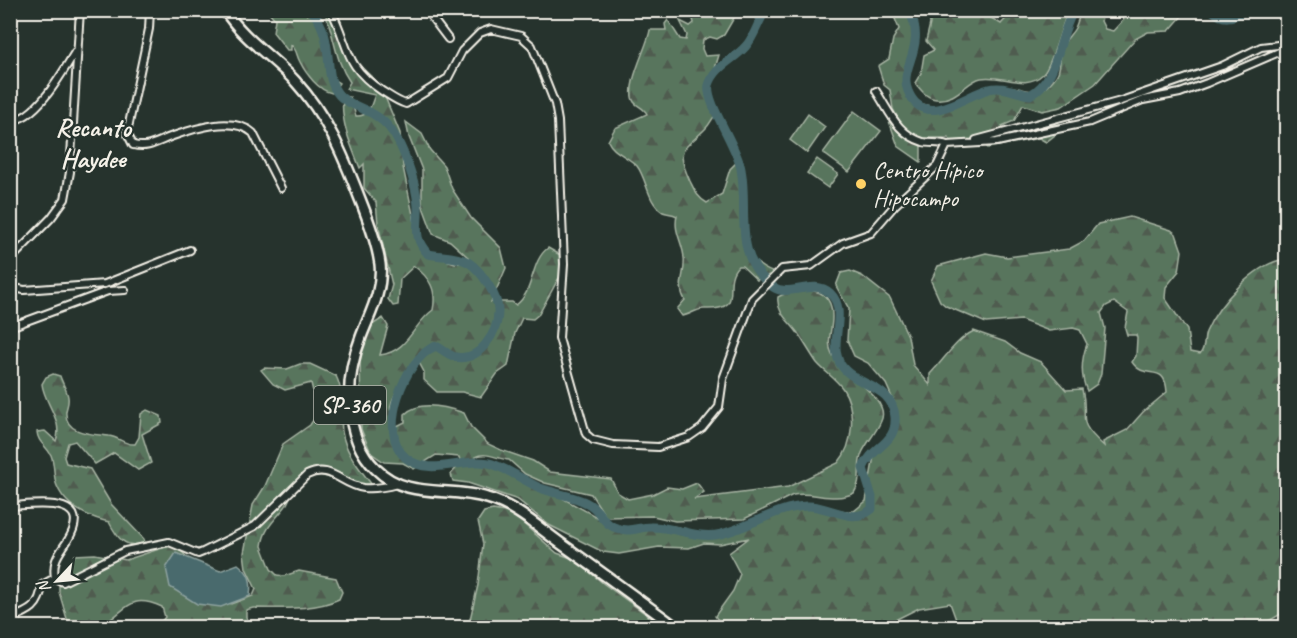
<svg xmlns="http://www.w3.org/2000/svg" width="1297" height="638" viewBox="0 0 1297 638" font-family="Caveat,sans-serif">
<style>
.forest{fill:url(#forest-firs);stroke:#a6b3a2;stroke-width:1.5}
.pitch{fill:#58755d;stroke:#a6b3a2;stroke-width:1.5}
.water{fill:#486b6d;stroke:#8da19e;stroke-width:1.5}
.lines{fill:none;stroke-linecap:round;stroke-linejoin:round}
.river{stroke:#486b6d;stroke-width:9}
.street-casing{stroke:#f4f1e8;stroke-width:10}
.primary-casing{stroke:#f4f1e8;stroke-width:14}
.street{stroke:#26332d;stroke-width:6}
.primary{stroke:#26332d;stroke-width:9}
.poi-dot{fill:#ffd166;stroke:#26332d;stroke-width:2}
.labels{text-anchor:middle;stroke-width:4.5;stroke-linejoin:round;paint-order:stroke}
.shield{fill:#26332d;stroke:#b6b8b0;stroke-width:1.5}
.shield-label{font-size:22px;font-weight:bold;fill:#f4f1e8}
.poi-label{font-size:24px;fill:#f4f1e8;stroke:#26332d;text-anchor:start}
.quarter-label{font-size:27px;font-weight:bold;fill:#f4f1e8;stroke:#26332d}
</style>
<defs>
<pattern id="forest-firs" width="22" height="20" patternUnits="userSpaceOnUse" patternTransform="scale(1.5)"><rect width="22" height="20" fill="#58755d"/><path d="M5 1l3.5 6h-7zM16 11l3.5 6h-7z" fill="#505c50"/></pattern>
</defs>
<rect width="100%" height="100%" fill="#26332d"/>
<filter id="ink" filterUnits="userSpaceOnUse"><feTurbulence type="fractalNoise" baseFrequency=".0167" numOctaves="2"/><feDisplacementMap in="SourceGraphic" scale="12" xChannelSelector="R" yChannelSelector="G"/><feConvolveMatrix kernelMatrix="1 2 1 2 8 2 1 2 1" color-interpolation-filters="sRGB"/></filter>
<g filter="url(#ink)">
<path class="forest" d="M268,11H304L307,15L310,11H317L328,40L333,79L339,83L332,93C319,91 306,74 300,62C296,55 297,49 291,45V50H287L273,32L275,19Z
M324,11H337L354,60L380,85L400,133L403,167L418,239L424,249L440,258L455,263H463L469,258L450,241L433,234L422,204V170L409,137L406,122L422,134L430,150L444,166L452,189L471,218L501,248L506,268L491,302H512L516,305C535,291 530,261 548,248L562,256V272L539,314L533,319L522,318L515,333L508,366L497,374L481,397L462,392H437L424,380V372L416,357C408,365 407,373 402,382C393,398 384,408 397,426L405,422V414C419,400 447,407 464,413L471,427L488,444L501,450L533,461L550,472L611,479L618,493L628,499L653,494L667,487L682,489L697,483L704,492L694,499L788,487L838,463C854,445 856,409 843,389C836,379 825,372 817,363C810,353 804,342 797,332C789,321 776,312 778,297L782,295C805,288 833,285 832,318C832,331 826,342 832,354C843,376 892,398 881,421C876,433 867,442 862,453C856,467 863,479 854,493C832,503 815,491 793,495L744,519L675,521L653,516L606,517L591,494L545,483L525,474L509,460C497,459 486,451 475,457L479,462L504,468L524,481L533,482L624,532C645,524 666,523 687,529C692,531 696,534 700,534C732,536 767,512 799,507C818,504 836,512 854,511L866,501L874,456L895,426L896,413L895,404L886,384L868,363L854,356L847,340L849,309L836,286L841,273L850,271L862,276L890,298L908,336L913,365L930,385V374C945,359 955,340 974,331L1005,342L1020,353L1041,362L1066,390L1082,389C1090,421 1073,418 1104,446L1103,442L1127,430L1143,412L1167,392C1165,361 1145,382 1132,362L1136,356L1137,338L1136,335H1127L1125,328L1128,312L1114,302L1106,306L1101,313L1105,328L1101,374L1097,384L1087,391C1080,375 1081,360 1087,344L1080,330L1073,328L1049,331L1021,320L986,323L946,306L940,301L931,281L938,266L986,253L1007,257L1069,249L1084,241L1098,224L1130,217L1171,230L1176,234L1182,251L1179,271L1166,287L1165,298L1187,330L1190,352L1200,354C1206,347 1203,340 1206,332C1218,304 1256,262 1286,259V611L1260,626L1244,628H959L950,603L919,608L881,627H723L715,616L733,591L740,574L729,553L749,538L720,544L704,543L689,548L659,547L619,554L603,552L549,525L518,500L468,483L453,481L451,474L461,463L459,457L436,455L414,469L403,463L384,462L371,453L361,429L360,350L372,325L383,318L388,326L380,355C408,352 413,324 433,310C437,290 430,278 414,266L400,279L398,305L393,306L388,299L392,285L378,224L376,202L364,188V164L360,168C351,146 340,121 343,97H350L356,116C370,117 370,106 375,95L346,89L350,82C334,59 335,35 324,11Z
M691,11H738L724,35L717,39L710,37L703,40L702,49L705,56L719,55L709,88L717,113C712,118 710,124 706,128C684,151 674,147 690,181C695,191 697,197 707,203L722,194L730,169L740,159C752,197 721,253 774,273L757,280L742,266H738C720,284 748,311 704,309C696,309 690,315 682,316L677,309L685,300C676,285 686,274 684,258C683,243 673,231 677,216C672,213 667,214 663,212C647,202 647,179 637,166C628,156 613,153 608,141L615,128L647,114C644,108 638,107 634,102C624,87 648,46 650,30H666L665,24L668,20L680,39L686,40L687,35L680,21L690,26L694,23Z
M892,11H909C911,17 914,26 914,33C915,52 898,75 912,95C930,123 983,91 1006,87C1019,85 1035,97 1046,87C1066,69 1056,67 1063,47C1065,39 1072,34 1075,28C1078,22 1079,16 1081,11H1104L1101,21L1105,29L1113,31L1129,14L1137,11H1193L1182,16L1169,31L1148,32L1135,39L1095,84L1061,107L1042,111L1023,105L1014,121L1002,126L1004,131C1026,133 1046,121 1068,125L1046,142L1039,138L988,148L978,141L952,145L949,138H924L921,141V162L898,146L889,121L899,120L893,109L890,90L884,85L878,66L889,59L893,39L899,29Z
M929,11H974L985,14L1001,24L1010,14C1028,17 1024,14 1038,10C1047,8 1059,10 1068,11C1061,26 1052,66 1043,74C1025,91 1003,74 981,78C966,81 958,101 936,99C926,98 921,90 915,83L921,73L924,55L934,50L926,41L930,24Z
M300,364H310L336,376C345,394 340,413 342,432C346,455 362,471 375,489C342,498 325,454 294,490C290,495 289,502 285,507C275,520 264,528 262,546L271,569L277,575L284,576L299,571L336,578L342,592L339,599C313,611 281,608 253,608L246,610V617L253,628L157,627L165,617L162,607C128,592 127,611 101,626C95,630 81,627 73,628L67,619L59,592V580L75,555L95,554L126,560L171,545L182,552L231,604L253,596L256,589L246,568L244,553L253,505L265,486L283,444L310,425L314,419L317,408L311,383L285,390L273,384L261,370L264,368L287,369Z
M53,374L60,376C62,383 67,390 68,397C69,403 67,406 66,411C64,435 94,434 109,436C119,437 124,445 135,444L139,437L141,414L147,410L161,416L162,423L142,434L151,463L138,470L114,453L95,464L75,441L68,443L64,457L66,463L90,469L111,504L144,539L145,543L142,545C123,547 117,537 109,522C88,517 66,508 57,486C53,477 55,465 51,455C46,445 38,443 37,432L45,431L56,441C64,421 44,403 42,384L46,377Z
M493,510L511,513L557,553L574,559L604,584L664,627L468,628L478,585L483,544L478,521L484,512Z"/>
<path class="pitch" d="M854,111L881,131L849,172L823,153Z
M808,114L825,127L807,153L790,140Z
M817,159L838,174L828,188L807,173Z"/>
<path class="water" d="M176,553L220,571L238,564C250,573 252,581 250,596L221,607L197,604L170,587L166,568Z"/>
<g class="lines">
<path class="river" d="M311,10C337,39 321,75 339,95C345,102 355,105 363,109C385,118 395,132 404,154C411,171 417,189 418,207C419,229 412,236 428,254C442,257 455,255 468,262C481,270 499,297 498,312C498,333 479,362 456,357C450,356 442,349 436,346C404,358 376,433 406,458C432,479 468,454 495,465C511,471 525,481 540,488C555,494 572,495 587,503C604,511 600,528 627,530C635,530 642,527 650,527C674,526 697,540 721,534C751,527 776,507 807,506C830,505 852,526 872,509V497L863,468C873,445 897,444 895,417C893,387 862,387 845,370C823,348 851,313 830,293C814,278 789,298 773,287C731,255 749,211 741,169C737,146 705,102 709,85C715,66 734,60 746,46C755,36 758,21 766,10
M909,10C928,48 898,67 908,91C924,131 964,95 989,89C1004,85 1015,93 1030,95C1060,79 1057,38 1074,10
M1212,10C1222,20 1233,19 1244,10"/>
<g class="street-casing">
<path id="street" d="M150,10L149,29L127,133L133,145C149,149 158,141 173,136C196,128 233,116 253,133L281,188
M331,10C350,47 343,65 382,91C390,96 398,102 406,104L448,78L462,51L480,33L491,29L521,36L532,46L555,104L558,121L564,264L559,338L586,434L593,440L613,445L658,447L689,437L702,428L719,407L723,379L752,299L782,269L811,266L843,243L871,233L895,205L937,166L947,145L997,142L1090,122L1143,100L1180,93L1207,83L1286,49
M426,10L448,39
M876,91C890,112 897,134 923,142C931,144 939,142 947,145
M10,120C35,122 63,72 75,52
M976,140L1121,101L1222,66L1261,47L1286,44
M10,260L51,218L65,199L70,172L80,10
M10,287L24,290L105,284L190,250
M10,327L108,291L125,290
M10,506C35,505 95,495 68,540C59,554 52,560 55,578L63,582L125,551L169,542L198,554L203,552L255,526L307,475C331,463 341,485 364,488C375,489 386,487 397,484
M10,619C30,611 40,607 42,585L55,578"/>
</g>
<g class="primary-casing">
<path id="primary" d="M225,10C243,39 273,57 295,81C327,116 343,155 360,199C368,219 377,242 380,264C383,291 370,313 361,337C345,378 342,436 376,469C407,500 449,486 487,498C516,506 539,528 563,545C601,572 639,600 677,628
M1281,628L1286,626"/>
</g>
<use href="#street" class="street"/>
<use href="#primary" class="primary"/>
</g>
</g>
<circle class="poi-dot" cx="861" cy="184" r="6"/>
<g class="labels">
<rect class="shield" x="314" y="386" width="72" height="38" rx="4.5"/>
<g class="shield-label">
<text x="350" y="413">SP-360</text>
</g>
<g class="poi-label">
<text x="873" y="178">Centro Hípico<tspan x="873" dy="28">Hipocampo</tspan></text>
</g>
<g class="quarter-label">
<text x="93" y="136">Recanto<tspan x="93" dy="31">Haydee</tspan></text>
</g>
</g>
<rect width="1297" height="638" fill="none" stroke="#26332d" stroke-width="36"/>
<rect x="18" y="18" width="1261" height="602" fill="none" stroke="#f4f1e8" stroke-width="2" filter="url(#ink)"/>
<g transform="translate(57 581) rotate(244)" stroke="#26332d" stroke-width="4.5" paint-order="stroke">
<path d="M0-4.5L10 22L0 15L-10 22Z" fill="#f4f1e8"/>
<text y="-9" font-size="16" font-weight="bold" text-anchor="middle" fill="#f4f1e8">N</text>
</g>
</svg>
